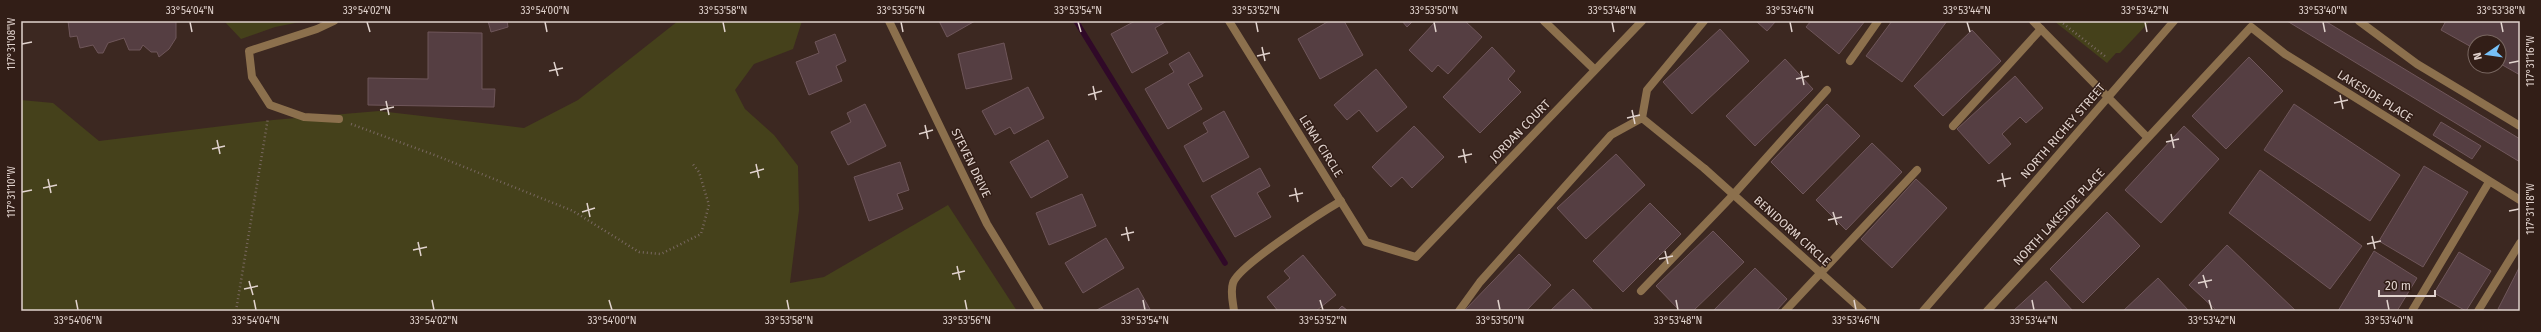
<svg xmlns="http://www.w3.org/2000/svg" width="2541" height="332" viewBox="0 0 2541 332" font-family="'Fira Sans',sans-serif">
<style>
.green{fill:#45411b}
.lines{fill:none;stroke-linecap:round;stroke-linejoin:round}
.stream{stroke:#300928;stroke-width:5.5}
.building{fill:#553e42;stroke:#6f565a}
.path{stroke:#7a6962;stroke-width:2.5;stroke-dasharray:1 3;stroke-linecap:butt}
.service{stroke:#8c704d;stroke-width:8}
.minor{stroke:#8c704d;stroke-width:8}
.ticks{fill:none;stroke:#e1d3ce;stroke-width:1.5}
.labels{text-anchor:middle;stroke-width:3;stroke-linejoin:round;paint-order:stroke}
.street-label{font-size:12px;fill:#e1d3ce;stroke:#321e17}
.neatline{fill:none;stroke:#e1d3ce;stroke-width:1.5}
.ticks-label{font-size:10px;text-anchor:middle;fill:#e1d3ce}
</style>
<rect width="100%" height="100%" fill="#3c2821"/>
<path class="green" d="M224,21H223H305L275,27L241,39Z
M678,21H802L793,49L754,64L735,90L745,109L774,135L798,166L799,210L790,283L824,277L948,205L1017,311H21V100L53,103L99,141L273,120L379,111L524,128L578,100Z
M2054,21H2150L2120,53H2116L2107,63Z"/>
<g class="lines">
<path class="stream" d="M1076,21L1225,263"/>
</g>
<path class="building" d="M68,21H176V38L169,49L159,57L157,52H151L143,45L140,50H129L124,38L108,43L103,53H98L93,45L80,48L77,36L70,37Z
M488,21H507L508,27L491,32Z
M939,21H975L947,37Z
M1135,21H1167L1155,28L1168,53L1132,73L1111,34Z
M1329,21H1344L1363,55L1320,79L1298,39Z
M1402,21H1413L1407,27Z
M1436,21H1465L1482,37L1448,74L1438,65L1432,72L1409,50Z
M1756,21H1776L1767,31Z
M1811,21H1865L1839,54L1806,27Z
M1892,21H1947L1902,82L1866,56Z
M2287,21H2325L2520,139V162Z
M2446,21H2520V75L2499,63V42H2475V49L2441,30Z
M1720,29L1749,61L1692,114L1663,82Z
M1972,30L2001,61L1943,116L1914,86Z
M428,32L482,33V89H495L494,107L368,105V78L428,79Z
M835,34L846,61L836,66L842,81L809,95L796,62L819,53L815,42Z
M1004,43L1012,79L966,89L958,54Z
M1492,47L1515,71L1508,79L1521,92L1480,133L1443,97Z
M1189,52L1203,76L1188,84L1202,109L1168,129L1145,89L1174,72L1169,64Z
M2249,57L2283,91L2226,149L2192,116Z
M1785,59L1813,89L1755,146L1726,116Z
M1376,69L1407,107L1377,132L1359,110L1347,120L1334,105Z
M2015,76L2043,108L2026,123L2020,117L2002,134L2011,144L1989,164L1957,129Z
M1028,87L1044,118L1014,134L1010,127L995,135L982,111Z
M865,104L886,146L848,165L831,132L851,122L847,113Z
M1827,104L1860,136L1803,194L1771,162Z
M2294,104L2400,175L2370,221L2264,150Z
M1224,111L1249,157L1203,182L1184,146L1208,132L1203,123Z
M2441,122L2481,146L2472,159L2433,135Z
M1414,126L1444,157L1412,188L1402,177L1391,187L1372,167Z
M2184,126L2219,159L2161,223L2125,190Z
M1048,140L1068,177L1031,198L1010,162Z
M1872,143L1902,172L1846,230L1816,200Z
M1616,154L1645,185L1586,239L1557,208Z
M900,162L909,190L897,194L903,209L869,221L854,177Z
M2424,166L2468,192L2423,267L2379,241Z
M1260,168L1270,186L1257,193L1271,217L1235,237L1211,196Z
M2260,170L2362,246L2330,289L2229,213Z
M1916,179L1947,208L1892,268L1861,239Z
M1082,194L1096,226L1049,245L1036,213Z
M1650,203L1681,234L1623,292L1593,261Z
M2107,212L2140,246L2083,303L2050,269Z
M1713,231L1744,262L1693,311H1680L1656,286Z
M1106,238L1124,268L1083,293L1065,263Z
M2227,245L2296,311H2217L2189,285Z
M2374,251L2417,278L2397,311H2338Z
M2459,252L2491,271L2466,311L2434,293Z
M1519,254L1551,285L1526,311H1464Z
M1303,255L1336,295L1316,311H1278L1267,297L1290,278L1284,271Z
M2520,266V311H2503L2498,309Z
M1755,268L1787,299L1776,311H1713Z
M2158,278L2189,311H2123Z
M2046,281L2073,311H2013Z
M1138,288L1151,311H1095Z
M1573,289L1594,311H1550Z
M1342,306L1348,311H1337Z"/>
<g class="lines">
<path class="path" d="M2060,21L2106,57
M351,124L437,156L573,211L639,252L661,254L701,234L709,205L699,172L692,163
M236,311L268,118"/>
<path class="service" d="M334,21L317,29L249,51L252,77L270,105L304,117L339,119
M1704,21L1647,90L1642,118L1705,169
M1850,61L1878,21
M1953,126L2041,29
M1641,291L1734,194L1827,90
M1234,311C1233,302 1230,292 1233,283C1238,266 1322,212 1341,201
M1459,311L1480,282L1611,135L1642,118
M1785,311L1917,170"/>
<path class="minor" d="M889,21L987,224L1040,311
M1229,21L1366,242L1416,257L1642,21
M1544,21L1595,70
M2033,21L2148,138
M2359,21L2417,64L2520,126
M1705,169L1863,311
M1923,311L2174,21
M1987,311L2251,27L2285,54L2520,200
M2412,311L2489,182
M2478,311L2520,243"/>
</g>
<path class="ticks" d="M190,22L192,32M367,22L370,32M545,22L547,32M723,22L725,32M901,22L903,32M1078,22L1081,32M1256,22L1258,32M1434,22L1436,32M1612,22L1614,32M1790,22L1792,32M1967,22L1970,32M2145,22L2147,32M2323,22L2325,32M2501,22L2503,32M22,44L32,42M1262,47L1265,61M1257,56L1270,53M554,62L558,76M2509,63L2519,61M549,71L563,68M1801,71L1804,85M1796,79L1809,76M1093,86L1096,100M1088,95L1102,91M2340,95L2343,109M386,101L389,115M2334,103L2348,100M380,110L394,107M1632,110L1635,124M1627,118L1640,115M925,125L928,139M919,134L933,130M2171,134L2174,148M217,140L220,154M2166,142L2179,139M212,149L225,146M1463,149L1466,163M1458,157L1472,154M756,164L759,178M750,173L764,169M2002,173L2005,187M48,179L51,193M1997,181L2011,178M43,188L57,185M1295,188L1298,202M22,192L32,190M1289,196L1303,193M587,203L590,217M2509,211L2519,209M582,212L595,208M1833,212L1837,225M1828,220L1842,217M1126,227L1129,241M1121,235L1134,232M2372,236L2375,249M418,242L421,256M2367,244L2381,241M413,250L427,247M1665,251L1668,264M1659,259L1673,256M957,266L960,280M952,274L965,271M2203,275L2207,288M249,281L253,295M2198,283L2212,280M244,289L258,286M76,300L78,310M254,300L256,310M432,300L434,310M609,300L612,310M787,300L789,310M965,300L967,310M1143,300L1145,310M1320,300L1323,310M1498,300L1500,310M1676,300L1678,310M1854,300L1856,310M2032,300L2034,310M2209,300L2212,310M2387,300L2389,310"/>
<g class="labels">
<g class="street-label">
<text transform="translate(2375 96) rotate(32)" y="4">LAKESIDE PLACE</text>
<text transform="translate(1520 131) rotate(-46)" y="4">JORDAN COURT</text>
<text transform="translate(2063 131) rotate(-49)" y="4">NORTH RICHEY STREET</text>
<text transform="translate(1321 146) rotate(58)" y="4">LENAI CIRCLE</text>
<text transform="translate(971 163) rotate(64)" y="4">STEVEN DRIVE</text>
<text transform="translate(2059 217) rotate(-47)" y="4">NORTH LAKESIDE PLACE</text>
<text transform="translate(1792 231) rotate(42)" y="4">BENIDORM CIRCLE</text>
</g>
</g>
<rect width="2541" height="332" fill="none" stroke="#321e17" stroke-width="44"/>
<g transform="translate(2487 54) rotate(257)"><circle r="19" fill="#321e17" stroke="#786660"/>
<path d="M0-3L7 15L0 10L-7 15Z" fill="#76c0f7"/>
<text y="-6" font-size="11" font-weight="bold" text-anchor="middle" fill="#e1d3ce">N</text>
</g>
<path d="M2379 290v6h56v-6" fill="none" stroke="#e1d3ce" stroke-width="2"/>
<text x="2385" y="290" font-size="12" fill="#e1d3ce" stroke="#321e17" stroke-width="3" paint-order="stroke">20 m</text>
<rect x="22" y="22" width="2497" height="288" class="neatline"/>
<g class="ticks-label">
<text x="190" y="14">33°54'04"N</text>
<text x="367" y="14">33°54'02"N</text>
<text x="545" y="14">33°54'00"N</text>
<text x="723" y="14">33°53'58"N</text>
<text x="901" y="14">33°53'56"N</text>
<text x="1078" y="14">33°53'54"N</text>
<text x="1256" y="14">33°53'52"N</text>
<text x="1434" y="14">33°53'50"N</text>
<text x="1612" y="14">33°53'48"N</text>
<text x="1790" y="14">33°53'46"N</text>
<text x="1967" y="14">33°53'44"N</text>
<text x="2145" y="14">33°53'42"N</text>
<text x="2323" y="14">33°53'40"N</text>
<text x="2501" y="14">33°53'38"N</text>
<text transform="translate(11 44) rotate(-90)" y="4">117°31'08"W</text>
<text transform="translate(2530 61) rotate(-90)" y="4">117°31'16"W</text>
<text transform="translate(11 192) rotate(-90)" y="4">117°31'10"W</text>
<text transform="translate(2530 209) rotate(-90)" y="4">117°31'18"W</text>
<text x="78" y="324">33°54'06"N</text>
<text x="256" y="324">33°54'04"N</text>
<text x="434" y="324">33°54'02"N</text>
<text x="612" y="324">33°54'00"N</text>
<text x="789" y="324">33°53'58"N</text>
<text x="967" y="324">33°53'56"N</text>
<text x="1145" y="324">33°53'54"N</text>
<text x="1323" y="324">33°53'52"N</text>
<text x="1500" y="324">33°53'50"N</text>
<text x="1678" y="324">33°53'48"N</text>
<text x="1856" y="324">33°53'46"N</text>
<text x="2034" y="324">33°53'44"N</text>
<text x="2212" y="324">33°53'42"N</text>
<text x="2389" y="324">33°53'40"N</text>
</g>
</svg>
